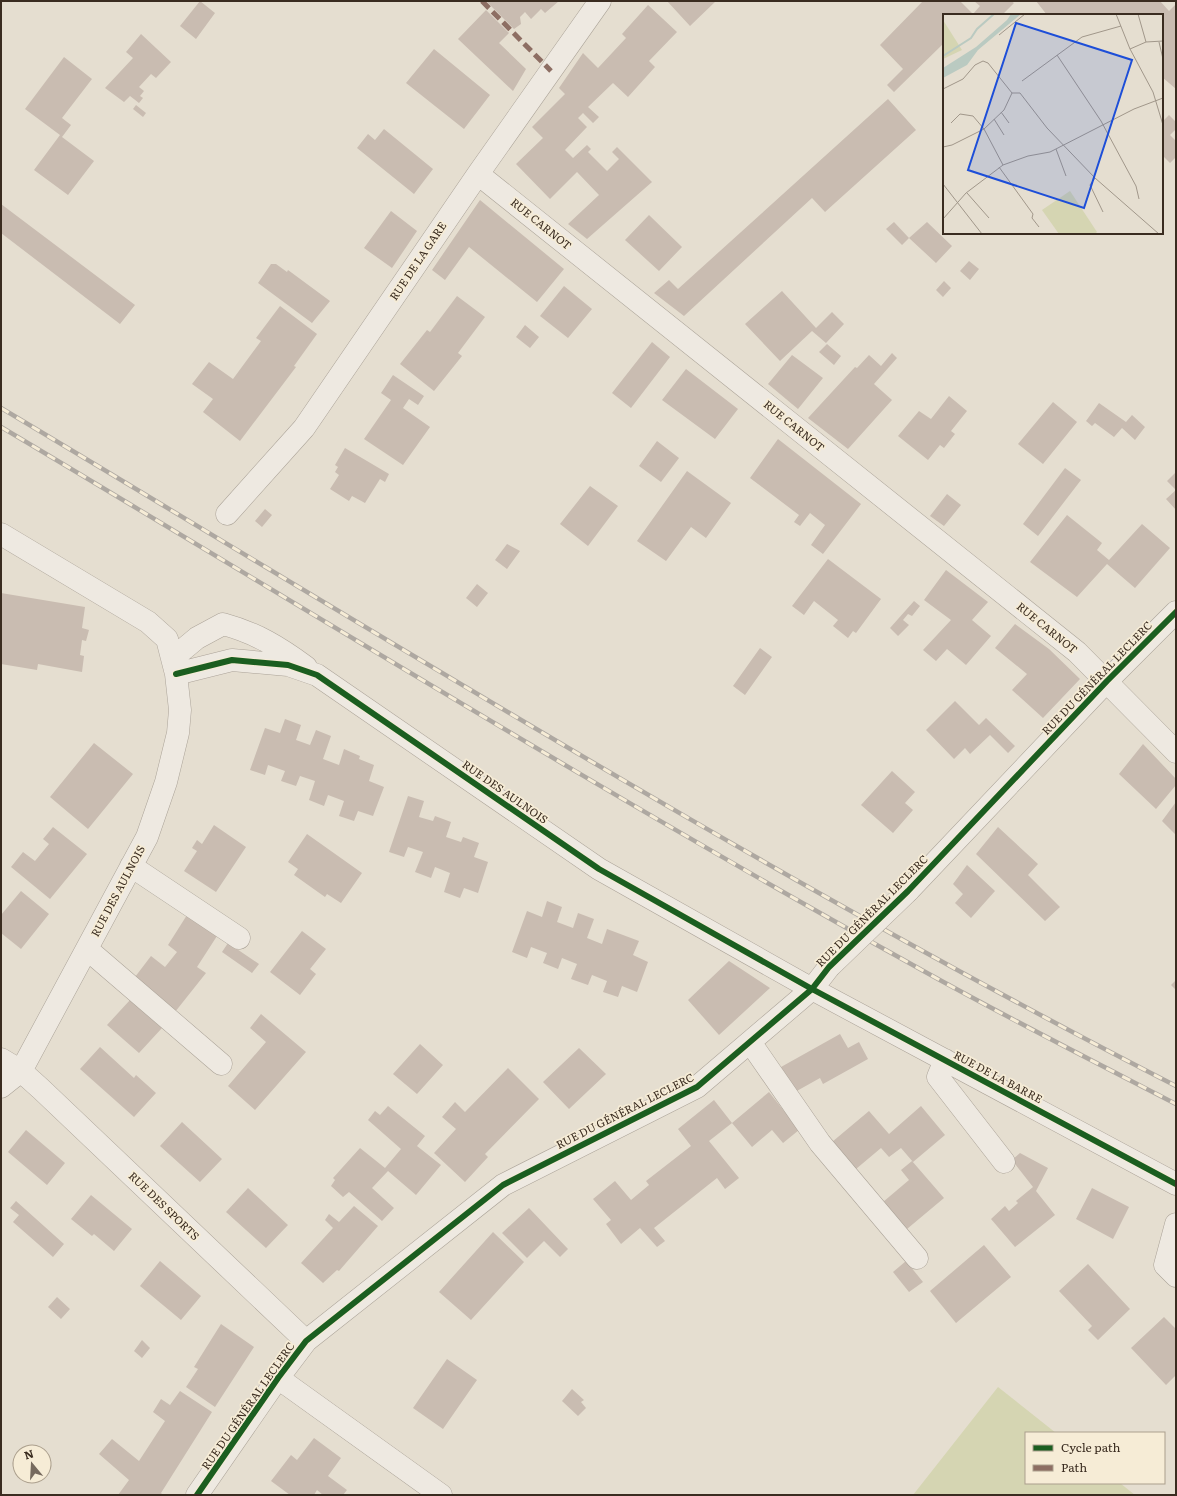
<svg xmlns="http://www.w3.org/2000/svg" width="1177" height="1496" viewBox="0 0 1177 1496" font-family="Literata,serif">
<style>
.garden{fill:#d5d5b2}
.building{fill:#c9bcb1}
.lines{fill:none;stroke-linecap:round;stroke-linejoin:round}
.minor-casing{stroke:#aba398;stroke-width:23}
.minor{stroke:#eee9e1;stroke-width:22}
.rail-casing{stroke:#aea8a1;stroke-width:4.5}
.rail{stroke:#f6ecd6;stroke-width:3;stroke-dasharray:9;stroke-linecap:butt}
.minor-bridge-casing{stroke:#aba398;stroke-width:23;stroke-linecap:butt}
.minor-bridge{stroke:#eee9e1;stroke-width:22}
.quiet{stroke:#8d6e63;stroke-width:5;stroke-dasharray:10 5;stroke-linecap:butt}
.cycleway-casing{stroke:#f6ecd6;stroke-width:8}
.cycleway{stroke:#1b5e20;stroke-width:6}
.labels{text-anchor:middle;stroke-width:3.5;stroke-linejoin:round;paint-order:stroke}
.street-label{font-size:11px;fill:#3a2c20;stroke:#f6ecd6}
.inset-river{fill:none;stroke:#bacac1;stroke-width:2}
.inset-road{fill:none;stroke:#a1978a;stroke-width:1}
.view{fill:#1d4ed8;fill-opacity:0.15;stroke:#1d4ed8;stroke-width:2}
.inset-edge{fill:none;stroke:#3a2c20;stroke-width:2}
</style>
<rect width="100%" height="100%" fill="#e5ded0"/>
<path class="garden" d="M998,1387L1056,1433H1026V1483H1120L1135,1495H913Z"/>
<path class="building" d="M200,1L215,13L196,39L180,26Z
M486,1H559L545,13L541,9L531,19L525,12L520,17L521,24L514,29Z
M667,1H716L690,26Z
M923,1H960L973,14L980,6L974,1H1011L1014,3L1002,15H944V43L894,92L887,85L903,69L880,45Z
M1036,1H1160L1169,11L1176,4V89L1162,77V15H1047Z
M648,5L677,32L649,61L655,67L628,97L613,83L588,107L599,117L593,123L583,113L578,118L587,127L565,150L573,158L587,145L591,149L588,152L607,171L619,159L612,152L617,147L652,182L587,239L568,224L599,195L577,172L550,199L516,164L543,138L532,127L565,94L559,88L583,53L598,68L626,38L622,34Z
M486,10L509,33L499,43L526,69L513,91L458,39Z
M141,34L171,62L156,78L151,74L139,87L144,91L140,96L143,98L139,103L130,96L124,102L105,88L133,58L126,52Z
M434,49L490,95L464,129L406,83Z
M64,57L92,79L62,118L71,125L62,137L94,161L68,195L34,170L60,135L25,109Z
M888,99L916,130L825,212L812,198L684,316L654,293L669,280L678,289Z
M136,105L146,113L143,117L133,109Z
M1169,115L1176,122V129L1170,135L1176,141V157L1170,163L1162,155V122Z
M384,129L433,169L414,194L357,148L368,134L375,140Z
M480,200L564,269L537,302L469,247L445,280L432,270Z
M1,204L135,305L120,324L1,233Z
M391,211L417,231L392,268L364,248Z
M649,215L682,247L659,271L625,240Z
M894,222L909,238L902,245L886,229Z
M927,222L952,246L936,263L909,238Z
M969,261L979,269L970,280L960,271Z
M271,264H276L287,272L288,270L330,301L312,323L258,283Z
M944,281L951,288L943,297L936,290Z
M564,286L592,309L568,338L540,316Z
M782,291L816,328L832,312L844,324L826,343L812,331L780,361L745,324Z
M457,296L485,317L458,353L462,356L434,391L400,364L427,330L430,332Z
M280,306L317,334L294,366L296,367L240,441L203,412L213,399L192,384L209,362L233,379L261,341L256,338Z
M525,325L539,337L530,348L516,337Z
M652,342L670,357L631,408L612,393Z
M827,344L841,356L834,365L819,352Z
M892,353L897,358L874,384L892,400L848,449L808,418L855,367L857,368L869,355L881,366Z
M792,355L823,378L798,409L768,384Z
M686,369L738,409L715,439L662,400Z
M393,375L424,396L418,405L409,399L403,408L430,427L403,465L364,439L391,400L381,393Z
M949,396L967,411L951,431L955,434L944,448L940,445L928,460L898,436L919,411L931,419Z
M1053,402L1077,422L1043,464L1018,444Z
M1099,403L1126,422L1132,415L1145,427L1135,440L1122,428L1114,437L1095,423L1092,426L1086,421Z
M778,439L861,504L823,554L811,545L825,525L810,513L800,526L794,522L799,515L750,478Z
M657,441L679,458L661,482L639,466Z
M345,448L389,474L385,482L380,479L365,503L352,496L349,501L330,489L339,475L335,472L338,467L335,465Z
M1065,468L1081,480L1038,536L1023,524Z
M687,471L731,503L706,538L691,527L666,561L637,541Z
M1176,472V510L1166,499L1176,490L1167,481Z
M590,486L618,506L588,546L560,524Z
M947,494L961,505L944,526L930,516Z
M265,509L272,515L262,527L255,521Z
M1067,515L1102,543L1097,550L1109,560L1142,524L1170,548L1135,588L1107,564L1077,597L1030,562Z
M507,544L520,551L507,569L495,560Z
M828,559L881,599L856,633L853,631L848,638L833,626L838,620L814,601L804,615L792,606Z
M946,570L988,602L972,620L991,636L966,665L947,649L936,661L923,650L951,620L924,600Z
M477,584L488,593L477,607L466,598Z
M1,593L85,607L82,628L89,630L86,641L82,640L80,655L84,656L82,672L38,664L37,670L1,664Z
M914,601L920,606L912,616L908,614L903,620L909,625L898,636L890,628Z
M1015,624L1049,649L1080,679L1043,718L1012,690L1027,674L995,648Z
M760,648L772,657L745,695L733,686Z
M955,701L979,725L986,718L1015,746L1008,753L990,735L970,754L965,748L954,759L926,730Z
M285,719L301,725L296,740L310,745L316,730L331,736L323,759L339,765L344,749L360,756L359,759L374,765L369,781L384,787L373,816L358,811L354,821L339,816L344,801L328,795L324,806L309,800L315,781L300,776L296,786L281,781L285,771L268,765L265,775L250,770L265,728L280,733Z
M94,743L133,774L88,829L50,797Z
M1143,744L1176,779V785L1156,809L1119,774Z
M892,771L915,792L905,803L913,810L893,833L861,805Z
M408,796L424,801L419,817L433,821L435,816L451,822L446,837L461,842L463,837L479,843L474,857L488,862L478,893L464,888L460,898L444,892L450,873L435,867L431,878L415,872L423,852L408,847L404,857L389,852Z
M1176,802V835L1162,821Z
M214,825L246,847L216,892L184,871L197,851L192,848L197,840L202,844Z
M53,827L87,854L50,899L11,867L23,852L35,861L49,844L43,839Z
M998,827L1038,864L1028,875L1060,907L1045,921L976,854Z
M307,834L362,873L341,903L327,894L325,897L294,875L298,869L288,862Z
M967,865L995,891L971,918L955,903L963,894L953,884Z
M21,891L49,914L21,949L1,933V915Z
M547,901L562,907L557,922L573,928L578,913L594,919L587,938L602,944L607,929L639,941L633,955L648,962L637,992L622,986L618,997L603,992L607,981L592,975L588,985L571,979L577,964L562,958L558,969L543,963L547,953L531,947L527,958L512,952L527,911L542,917Z
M187,915L217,936L197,967L206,973L175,1012L135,977L151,956L165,967L177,952L168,945Z
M302,931L326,949L310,969L316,974L300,995L270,972Z
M228,943L259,964L252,973L222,952Z
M729,961L770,988L719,1035L688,1000Z
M1176,980V990L1171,985Z
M130,1000L162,1028L139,1053L107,1025Z
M261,1014L306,1052L255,1110L228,1086L266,1042L250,1028Z
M840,1034L848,1048L859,1042L868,1059L823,1084L820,1078L795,1092L781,1067Z
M420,1044L443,1065L417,1094L393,1074Z
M100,1047L134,1078L136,1075L156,1093L134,1117L80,1069Z
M579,1048L606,1074L569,1109L543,1082Z
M508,1068L539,1099L485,1154L488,1157L465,1182L434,1153L456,1129L442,1117L455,1102L465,1112Z
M769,1092L799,1130L783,1143L772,1130L752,1147L732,1123L709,1141L739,1178L725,1189L717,1178L654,1228L665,1241L657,1247L640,1228L621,1244L606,1224L611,1220L593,1199L615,1181L631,1200L649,1185L646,1181L691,1146L678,1129L714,1100L732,1123Z
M388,1106L425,1136L417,1146L441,1165L416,1195L388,1171L372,1188L394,1208L382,1221L349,1192L343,1197L331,1186L335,1180L333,1178L360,1148L385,1168L401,1149L368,1120L375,1111L380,1115Z
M921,1106L945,1135L913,1162L901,1148L889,1157L881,1148L856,1169L832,1142L869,1111L889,1134Z
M182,1122L222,1159L200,1182L160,1146Z
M26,1130L65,1163L47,1185L8,1152Z
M1020,1153L1048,1168L1036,1191L1055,1215L1015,1247L991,1219L1005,1206L1009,1211L1018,1203L1016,1201L1033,1187L1012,1160Z
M912,1161L944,1198L907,1229L883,1202L909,1180L901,1170Z
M248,1188L288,1225L266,1248L226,1212Z
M1092,1188L1129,1207L1113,1239L1076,1219Z
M91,1195L132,1229L114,1251L94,1234L92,1236L71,1219Z
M16,1201L64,1244L53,1257L13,1222L19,1215L10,1208Z
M354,1206L378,1226L339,1271L337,1270L323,1283L301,1263L333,1228L325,1220L329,1214L339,1222Z
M529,1208L568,1249L560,1257L544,1241L527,1258L502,1233Z
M493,1232L524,1262L471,1320L439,1292Z
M984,1245L1011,1277L956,1323L930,1291Z
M160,1261L201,1296L181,1320L140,1286Z
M906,1261L923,1282L909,1292L893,1272Z
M1088,1264L1130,1309L1098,1340L1088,1330L1092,1326L1059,1291Z
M57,1297L70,1309L61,1319L48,1307Z
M1164,1317L1176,1329V1375L1166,1385L1131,1348Z
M221,1324L254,1347L215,1407L186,1387L198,1369L194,1367Z
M142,1340L150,1348L142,1358L134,1351Z
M447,1359L477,1380L443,1429L413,1408Z
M572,1389L584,1400L581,1402L586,1408L578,1416L562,1401Z
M180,1391L212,1412L161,1493L163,1495H118L129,1480L99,1454L112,1439L139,1461L165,1421L153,1412L161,1399L170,1405Z
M314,1438L341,1458L328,1476L347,1490L343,1495H323L317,1490L314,1495H290L271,1481L291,1455L297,1460Z"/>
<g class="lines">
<g class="minor-casing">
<path id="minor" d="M478,174L1077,652L1176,752
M227,514L304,428L478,174L600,1
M1,534L148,622L167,639L176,674L180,710L178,733L166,782L147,837L21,1071L1,1087
M173,658L197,638L223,624C256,633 279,647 306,667
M176,674L232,660L288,665L317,675L599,869L812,989L1176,1184
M131,866L239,938
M908,891L1107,681L1176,612
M87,949L221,1064
M750,1042L820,1143L917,1258
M1,1059L21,1071L41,1089L306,1341
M945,1060L938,1077L1004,1162
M1176,1224L1165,1265L1176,1276
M278,1378L441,1495
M197,1495L278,1378L306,1341L503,1185L697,1087L812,989L829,967"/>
</g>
<use href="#minor" class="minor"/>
<g class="rail-casing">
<path id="rail" d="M1,408C389,640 774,880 1176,1086
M1,427C303,607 603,793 911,964C998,1013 1087,1058 1176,1104"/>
</g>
<use href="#rail" class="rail"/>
<g class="minor-bridge-casing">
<path id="minor-bridge" d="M829,967L908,891"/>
</g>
<use href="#minor-bridge" class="minor-bridge"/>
<path class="quiet" d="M482,1L551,71"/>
<g class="cycleway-casing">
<path id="cycleway" d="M176,674L232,660L288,665L317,675L599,869L812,989L1176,1184
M197,1495L278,1378L306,1341L503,1185L697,1087L812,989L829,967L908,891L1107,681L1176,612"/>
</g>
<use href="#cycleway" class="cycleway"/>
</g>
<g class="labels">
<g class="street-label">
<text transform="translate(541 224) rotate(39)" y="4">RUE CARNOT</text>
<text transform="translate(418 261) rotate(-56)" y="4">RUE DE LA GARE</text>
<text transform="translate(794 426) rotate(39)" y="4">RUE CARNOT</text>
<text transform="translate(1047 628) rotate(39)" y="4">RUE CARNOT</text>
<text transform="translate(1097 678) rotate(-46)" y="4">RUE DU GÉNÉRAL LECLERC</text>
<text transform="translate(505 792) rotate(35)" y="4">RUE DES AULNOIS</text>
<text transform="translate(118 891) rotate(-62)" y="4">RUE DES AULNOIS</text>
<text transform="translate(872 911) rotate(-45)" y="4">RUE DU GÉNÉRAL LECLERC</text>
<text transform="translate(998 1077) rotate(28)" y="4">RUE DE LA BARRE</text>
<text transform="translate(625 1111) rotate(-27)" y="4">RUE DU GÉNÉRAL LECLERC</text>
<text transform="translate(164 1206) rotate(44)" y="4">RUE DES SPORTS</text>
<text transform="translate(248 1406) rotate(-55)" y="4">RUE DU GÉNÉRAL LECLERC</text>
</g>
</g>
<g transform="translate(943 14)">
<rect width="220" height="220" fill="#e5ded0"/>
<path d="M0,6L19,36L0,45Z" fill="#d5d5b2"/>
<path d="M127,177L154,218L152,220H116L99,196Z" fill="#d5d5b2"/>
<path d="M68,0H78L35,36L24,51L0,64V54L33,33L64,6Z" fill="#bacac1"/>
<path class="inset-river" d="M0,42L28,24L34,15L51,0"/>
<path class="inset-road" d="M173,0L187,35L210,78L220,111M195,0L203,28M56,21L82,0M216,28L220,45M187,35L203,28L220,27M114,41L158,107L193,172L196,185M79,67L139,23L178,12M0,75L20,65L32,51L40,47L45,49L69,79L61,96L41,115L9,131L0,133M69,79H77L104,114L152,164L216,220M58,98L66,109M51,105L61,121M8,109L17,100L30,102L41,115L60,151M113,135L123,162M56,153L90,200L89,204L96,213M152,164L147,171L160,198M0,170L39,220M24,179L46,204M0,205L23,179L60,151L85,142L107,138L191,95L220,84"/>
<path class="view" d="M73,9L189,46L141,194L25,156Z"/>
<rect width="220" height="220" class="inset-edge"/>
</g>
<rect width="1177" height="1496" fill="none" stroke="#3a2c20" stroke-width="4"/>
<rect x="1025" y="1432" width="140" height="52" fill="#f6ecd6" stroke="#ab9f8d"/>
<rect x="1033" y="1445" width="20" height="6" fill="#1b5e20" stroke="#ab9f8d"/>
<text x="1061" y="1452" font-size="12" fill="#3a2c20">Cycle path</text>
<rect x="1033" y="1465" width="20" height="6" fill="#8d6e63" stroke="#ab9f8d"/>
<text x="1061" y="1472" font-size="12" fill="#3a2c20">Path</text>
<g transform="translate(32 1464) rotate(342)"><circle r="19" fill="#f6ecd6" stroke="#ab9f8d"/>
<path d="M0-3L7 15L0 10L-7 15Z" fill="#766a5e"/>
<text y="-6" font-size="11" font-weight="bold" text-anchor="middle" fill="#3a2c20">N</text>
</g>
</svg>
